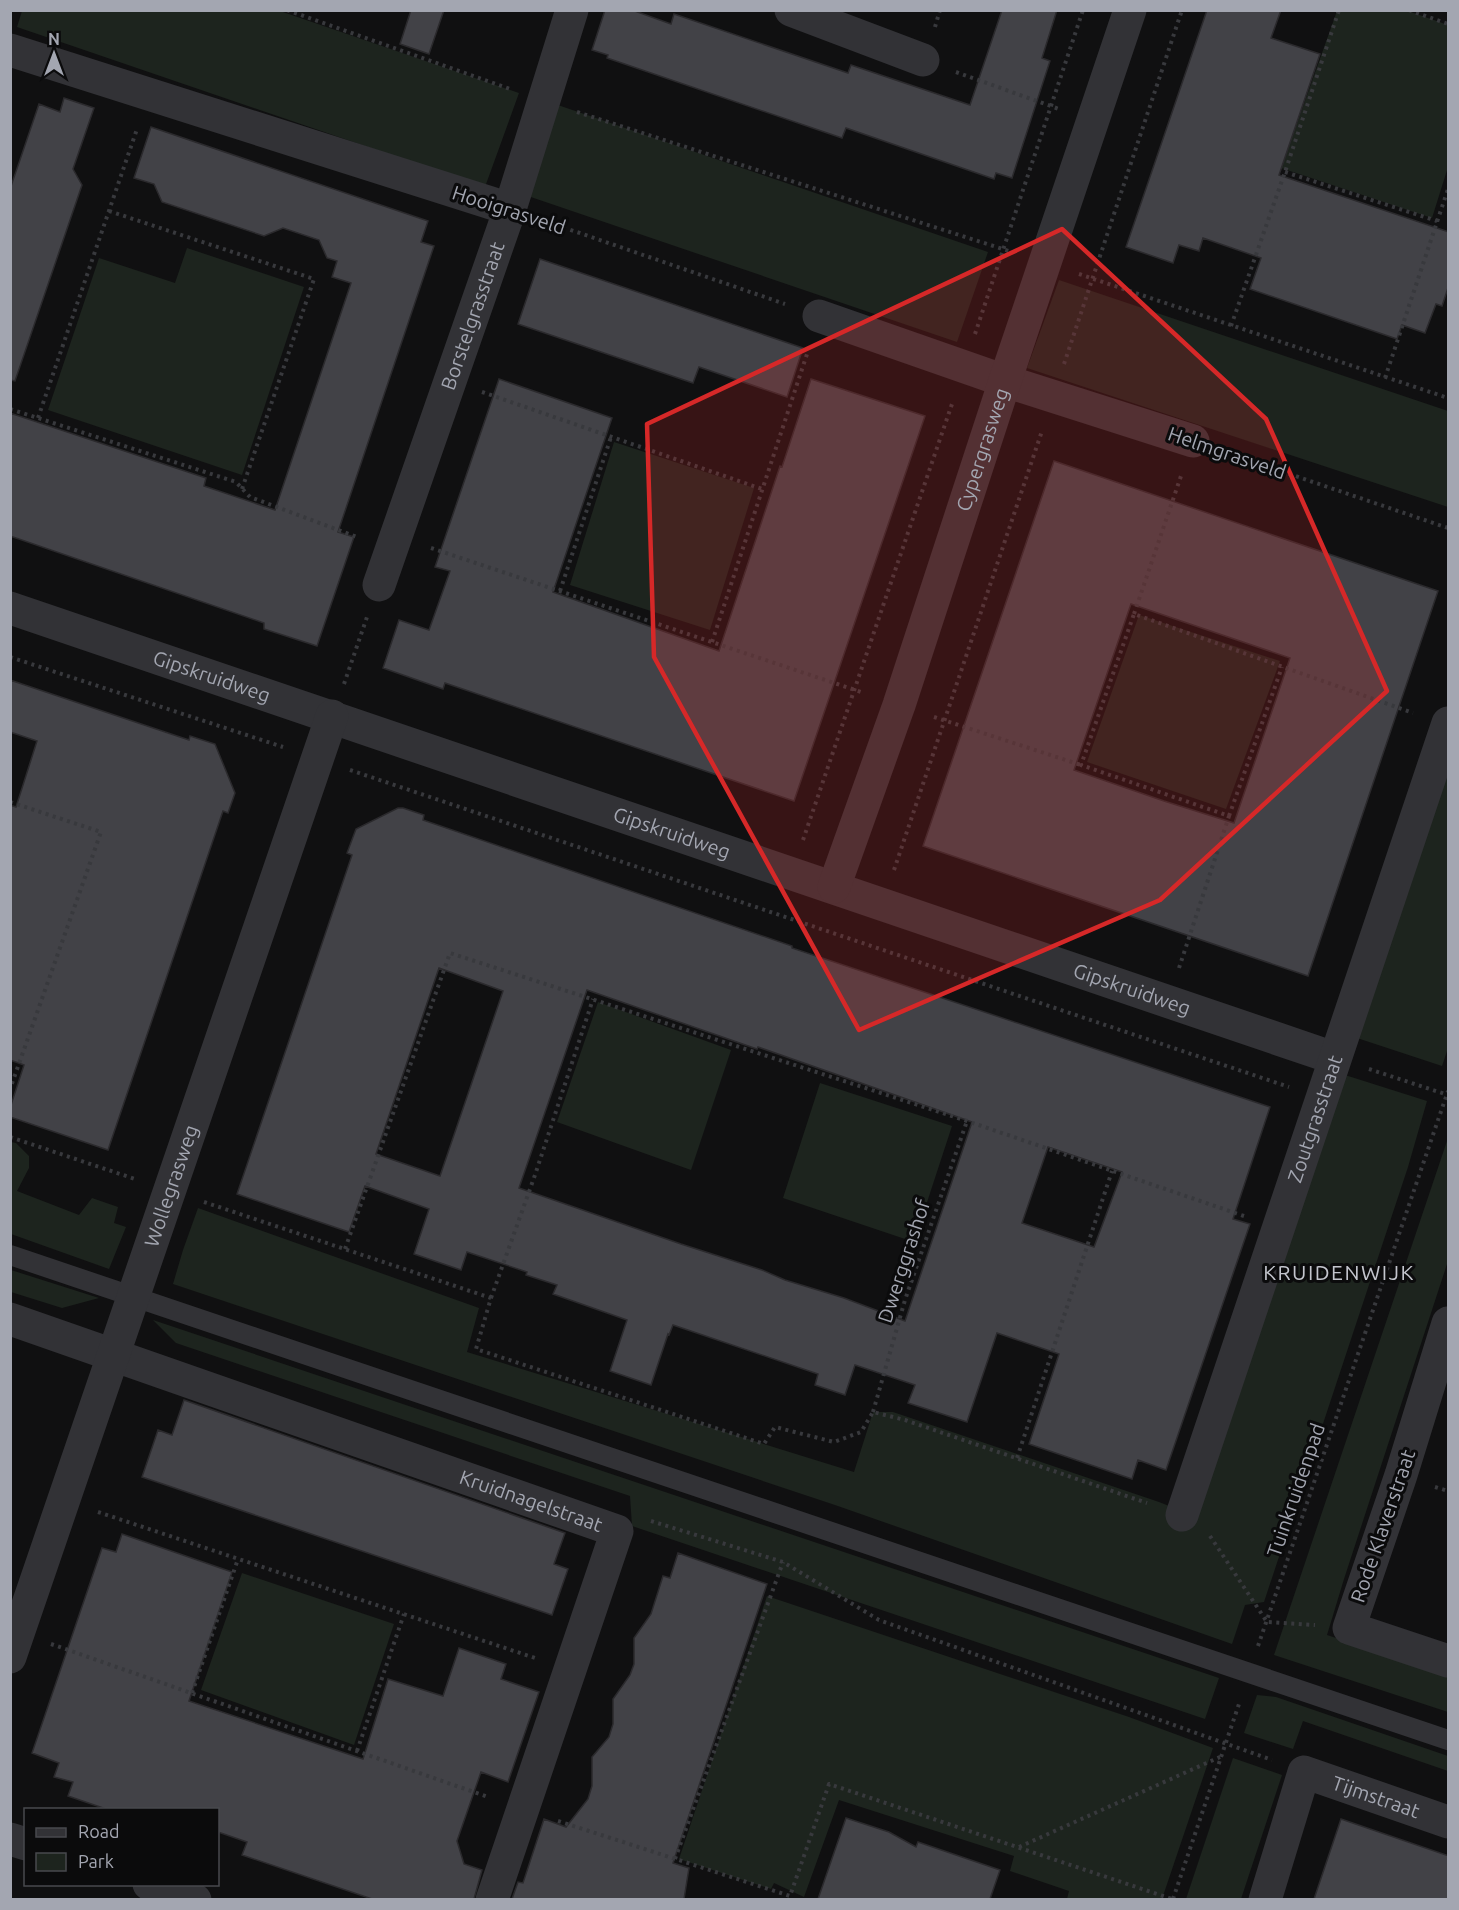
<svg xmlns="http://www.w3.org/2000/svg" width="1459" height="1910" viewBox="0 0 1459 1910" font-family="Ubuntu,sans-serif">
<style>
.green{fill:#1d241e}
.building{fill:#424247;stroke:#2b2a2d;stroke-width:1.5;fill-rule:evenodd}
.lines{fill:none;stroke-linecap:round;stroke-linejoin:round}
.path{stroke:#38393d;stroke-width:4;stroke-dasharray:3 4.5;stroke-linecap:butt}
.service{stroke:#323236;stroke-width:20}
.minor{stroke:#323236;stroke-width:33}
.marked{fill:#d62828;fill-opacity:0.2;stroke:#d62828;stroke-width:4.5;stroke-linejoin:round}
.labels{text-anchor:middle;stroke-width:6;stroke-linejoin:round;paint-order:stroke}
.street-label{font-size:20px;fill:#a3a6b1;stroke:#0b0b0c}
.neighbourhood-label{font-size:21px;letter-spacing:1.5px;fill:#c3c5cd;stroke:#0b0b0c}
</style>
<rect width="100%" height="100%" fill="#101011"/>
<path class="green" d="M22,11H280L519,93L485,187L17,27Z
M1337,11H1408L1448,25V167L1432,218L1281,168Z
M552,103L988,252L957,342L522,194Z
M187,248L304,287L242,475L48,410L99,258L175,283Z
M1059,280L1448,411V507L1027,368Z
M614,442L754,488L710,630L570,585Z
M1139,615L1280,661L1226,809L1087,762Z
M1448,768V1048L1442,1066L1357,1038Z
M598,1002L731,1050L691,1170L557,1122Z
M1345,1075L1427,1101L1408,1167L1264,1602L1245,1605L1232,1644L835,1505L173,1284L183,1250L198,1208L479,1308L467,1352L854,1472L873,1412H893L1159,1502L1197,1517Z
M820,1083L952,1126L914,1242L783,1198Z
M1448,1138V1261L1344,1579L1327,1635L1448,1675V1712L1274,1655Z
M11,1142L16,1143L29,1156V1168L17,1191L79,1215L92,1198L118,1207L114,1223L126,1227L109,1269L11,1234Z
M10,1270H11L99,1298L62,1308L11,1292Z
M153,1320L1219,1678L1205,1719L632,1526L630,1496L176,1343Z
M242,1573L394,1624L354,1745L201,1690Z
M767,1596L1129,1717L1213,1748L1162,1899H1067L1069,1891L1010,1871L1014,1856L839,1800L804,1897L774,1883L771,1889L679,1859Z
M1257,1695L1276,1697L1448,1756V1771L1303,1721L1293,1749L1244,1733Z
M1233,1758L1282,1775L1241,1899H1186Z"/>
<path class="building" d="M411,10H444L429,54L400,44Z
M605,10H632L671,24L674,14L848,73L851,65L970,105L1002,10H1057L1042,58L1050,61L1012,178L996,173L994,179L846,128L842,138L607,58L608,55L592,50Z
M1207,10H1281L1271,38L1320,54L1279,175L1449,232V285L1442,306L1436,304L1425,333L1402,325L1397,339L1250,289L1261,258L1203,238L1199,251L1179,245L1173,263L1126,247Z
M64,98L94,108L73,169L82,185L15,381L10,380V189L39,104L60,112Z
M151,127L428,221L421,242L434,246L338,532L354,537L317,646L264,629V623L10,536V413L206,478L204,486L275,510L351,283L332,277L337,261L327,258L319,240L283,228L264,236L162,202L154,184L134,178Z
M540,259L803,348L787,397L699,367L693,383L518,324Z
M499,379L612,418L553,592L719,651L780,466L782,467L811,379L925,416L794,801L445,683L443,689L383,668L399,620L429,630L450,571L435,567Z
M1054,461L1438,591L1308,976L923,846ZM1131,604L1290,658L1234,823L1164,801L1074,770Z
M10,680L189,740L190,736L215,744L235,793L228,813L223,811L108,1150L10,1117V1108L24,1065L10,1060V805L16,807L37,741L10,732Z
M398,808H403L424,815L423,820L792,946V948L1270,1107L1233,1219L1250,1224L1166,1470L1138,1460L1132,1479L1029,1444L1059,1354L997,1333L967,1422L908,1403L915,1385L855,1365L845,1395L815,1385L818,1374L673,1325L669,1335L668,1334L651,1385L610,1371L627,1320L553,1294L557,1285L526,1275L527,1272L467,1252L461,1270L414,1254L429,1209L365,1186L349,1232L237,1194L352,855L347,853L356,829ZM439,968L503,991L440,1176L376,1154ZM587,990L757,1049L758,1047L972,1122L905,1321L844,1298L785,1280L762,1270L681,1244L519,1188ZM1048,1147L1122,1172L1094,1247L1022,1223Z
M184,1400L565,1533L554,1564L568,1569L552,1615L142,1477L158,1430L172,1435Z
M122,1534L232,1572L189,1701L363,1759L388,1679L443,1696L459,1648L506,1664L501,1679L539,1692L508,1782L481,1772L457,1841L464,1864L482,1870L474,1899H372L242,1855L247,1842L218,1832V1809H106L68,1796L73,1782L54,1777L59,1763L32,1753L102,1548L116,1552Z
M678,1553L767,1584L673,1863L689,1868L684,1899H512L518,1882L523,1883L544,1819L566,1827L588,1799L592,1786V1757L609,1737L613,1724V1699L630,1675L634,1664V1638L651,1614L663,1576L670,1578Z
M846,1818L889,1832L916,1847L918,1842L1000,1870L990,1899H818Z
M1341,1819L1449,1856V1899H1314Z"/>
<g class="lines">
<path class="path" d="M287,10L510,89
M1409,10L1448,24
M935,27L940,10
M956,72L1059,109
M577,112L1012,252
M1285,172L1437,221
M109,211L314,279L242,489
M542,220L785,304
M1079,274L1448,398
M1231,326L1285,172L1339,10
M975,334L1083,10
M1064,364L1182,10
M1385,378L1448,189
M482,392L762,489
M10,409L236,482L250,497L357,537
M38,418L137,129
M1225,452L1448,528
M431,548L864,693
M560,591L611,437
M1134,614L1181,476
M712,642L808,351
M10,657L283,747
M344,684L367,617
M934,717L1081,765
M350,770L1289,1087
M10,802L101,832L10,1089
M1229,816L1282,667
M803,840L953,401
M894,870L1042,431
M1179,968L1229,816L1081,765L1134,614L1413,713
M1369,1069L1448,1095
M10,1137L135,1179
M204,1202L491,1298L476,1349L764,1444L775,1427L834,1442L861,1432L873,1412L905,1420L1147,1503
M345,1249L450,953L967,1121L1244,1216
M491,1298L535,1175L593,999
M873,1412L905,1300L967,1121
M1017,1458L1112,1171
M1435,1487L1448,1491
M98,1512L535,1658
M651,1521L783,1562L879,1620L1272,1760
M1210,1536L1267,1622L1315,1625
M51,1644L488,1797
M1258,1646L1448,1091
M192,1693L238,1559
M357,1751L404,1614
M558,1821L790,1896L829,1784L1172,1899
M1019,1847L1220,1757
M675,1859L783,1562
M1173,1899L1240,1701"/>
<path class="service" d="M10,1255L1448,1740"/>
<g class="minor">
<path d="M791,10L923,60"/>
<path d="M10,50L510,209"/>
<path d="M819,316L1005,381L1193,441"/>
<path id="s1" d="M379,585L510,209L572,10"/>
<path id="s2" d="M10,608L1334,1058"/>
<path id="s3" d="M834,887L899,705L1005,381L1130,10"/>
<path id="s4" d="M10,1319L617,1531L492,1900"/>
<path d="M1448,1323L1401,1475L1349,1628L1448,1661"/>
<path id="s5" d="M1182,1515L1448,723"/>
<path id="s6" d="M10,1657L332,716"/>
<path d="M10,1839L26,1844"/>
<path d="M149,1884L195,1900"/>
<path id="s7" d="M1265,1900L1304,1772L1448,1822"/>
</g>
</g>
<path class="marked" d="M1062,229L1266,419L1387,691L1160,900L859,1030L654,657L647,424Z"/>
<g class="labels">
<g class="street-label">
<text transform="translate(509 210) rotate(18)" y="7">Hooigrasveld</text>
<text dy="7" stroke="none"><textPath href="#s1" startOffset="285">Borstelgrasstraat</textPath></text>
<text dy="7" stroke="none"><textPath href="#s3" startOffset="462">Cypergrasweg</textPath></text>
<text transform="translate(1227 453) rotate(19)" y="7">Helmgrasveld</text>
<text dy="7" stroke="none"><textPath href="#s2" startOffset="213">Gipskruidweg</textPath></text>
<text dy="7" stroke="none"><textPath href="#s2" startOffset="699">Gipskruidweg</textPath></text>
<text dy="7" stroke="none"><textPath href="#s2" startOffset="1185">Gipskruidweg</textPath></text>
<text dy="7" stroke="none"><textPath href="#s5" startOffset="418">Zoutgrasstraat</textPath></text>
<text dy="7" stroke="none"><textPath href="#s6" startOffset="498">Wollegrasweg</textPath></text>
<text transform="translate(904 1261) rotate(-72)" y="7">Dwerggrashof</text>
<text transform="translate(1296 1490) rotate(-71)" y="7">Tuinkruidenpad</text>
<text dy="7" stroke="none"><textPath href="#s4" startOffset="552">Kruidnagelstraat</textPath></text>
<text transform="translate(1383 1526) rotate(-71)" y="7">Rode Klaverstraat</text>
<text dy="7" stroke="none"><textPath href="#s7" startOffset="210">Tijmstraat</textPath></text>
</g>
<g class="neighbourhood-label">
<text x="1339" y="1280">KRUIDENWIJK</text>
</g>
</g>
<rect width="1459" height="1910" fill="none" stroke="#a3a6b1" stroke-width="24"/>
<rect x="24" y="1808" width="195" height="78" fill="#0b0b0c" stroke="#48494e" stroke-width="1.5"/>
<rect x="36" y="1828" width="30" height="9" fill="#323236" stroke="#48494e" stroke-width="1.5"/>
<text x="78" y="1838" font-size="18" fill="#a3a6b1">Road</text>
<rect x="36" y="1853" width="30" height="18" fill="#1d241e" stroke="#48494e" stroke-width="1.5"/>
<text x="78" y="1868" font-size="18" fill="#a3a6b1">Park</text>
<g transform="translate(54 54)" stroke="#0b0b0c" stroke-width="4.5" paint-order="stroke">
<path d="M0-4.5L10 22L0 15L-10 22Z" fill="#a3a6b1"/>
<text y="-9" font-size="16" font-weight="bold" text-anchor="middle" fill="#a3a6b1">N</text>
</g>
</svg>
